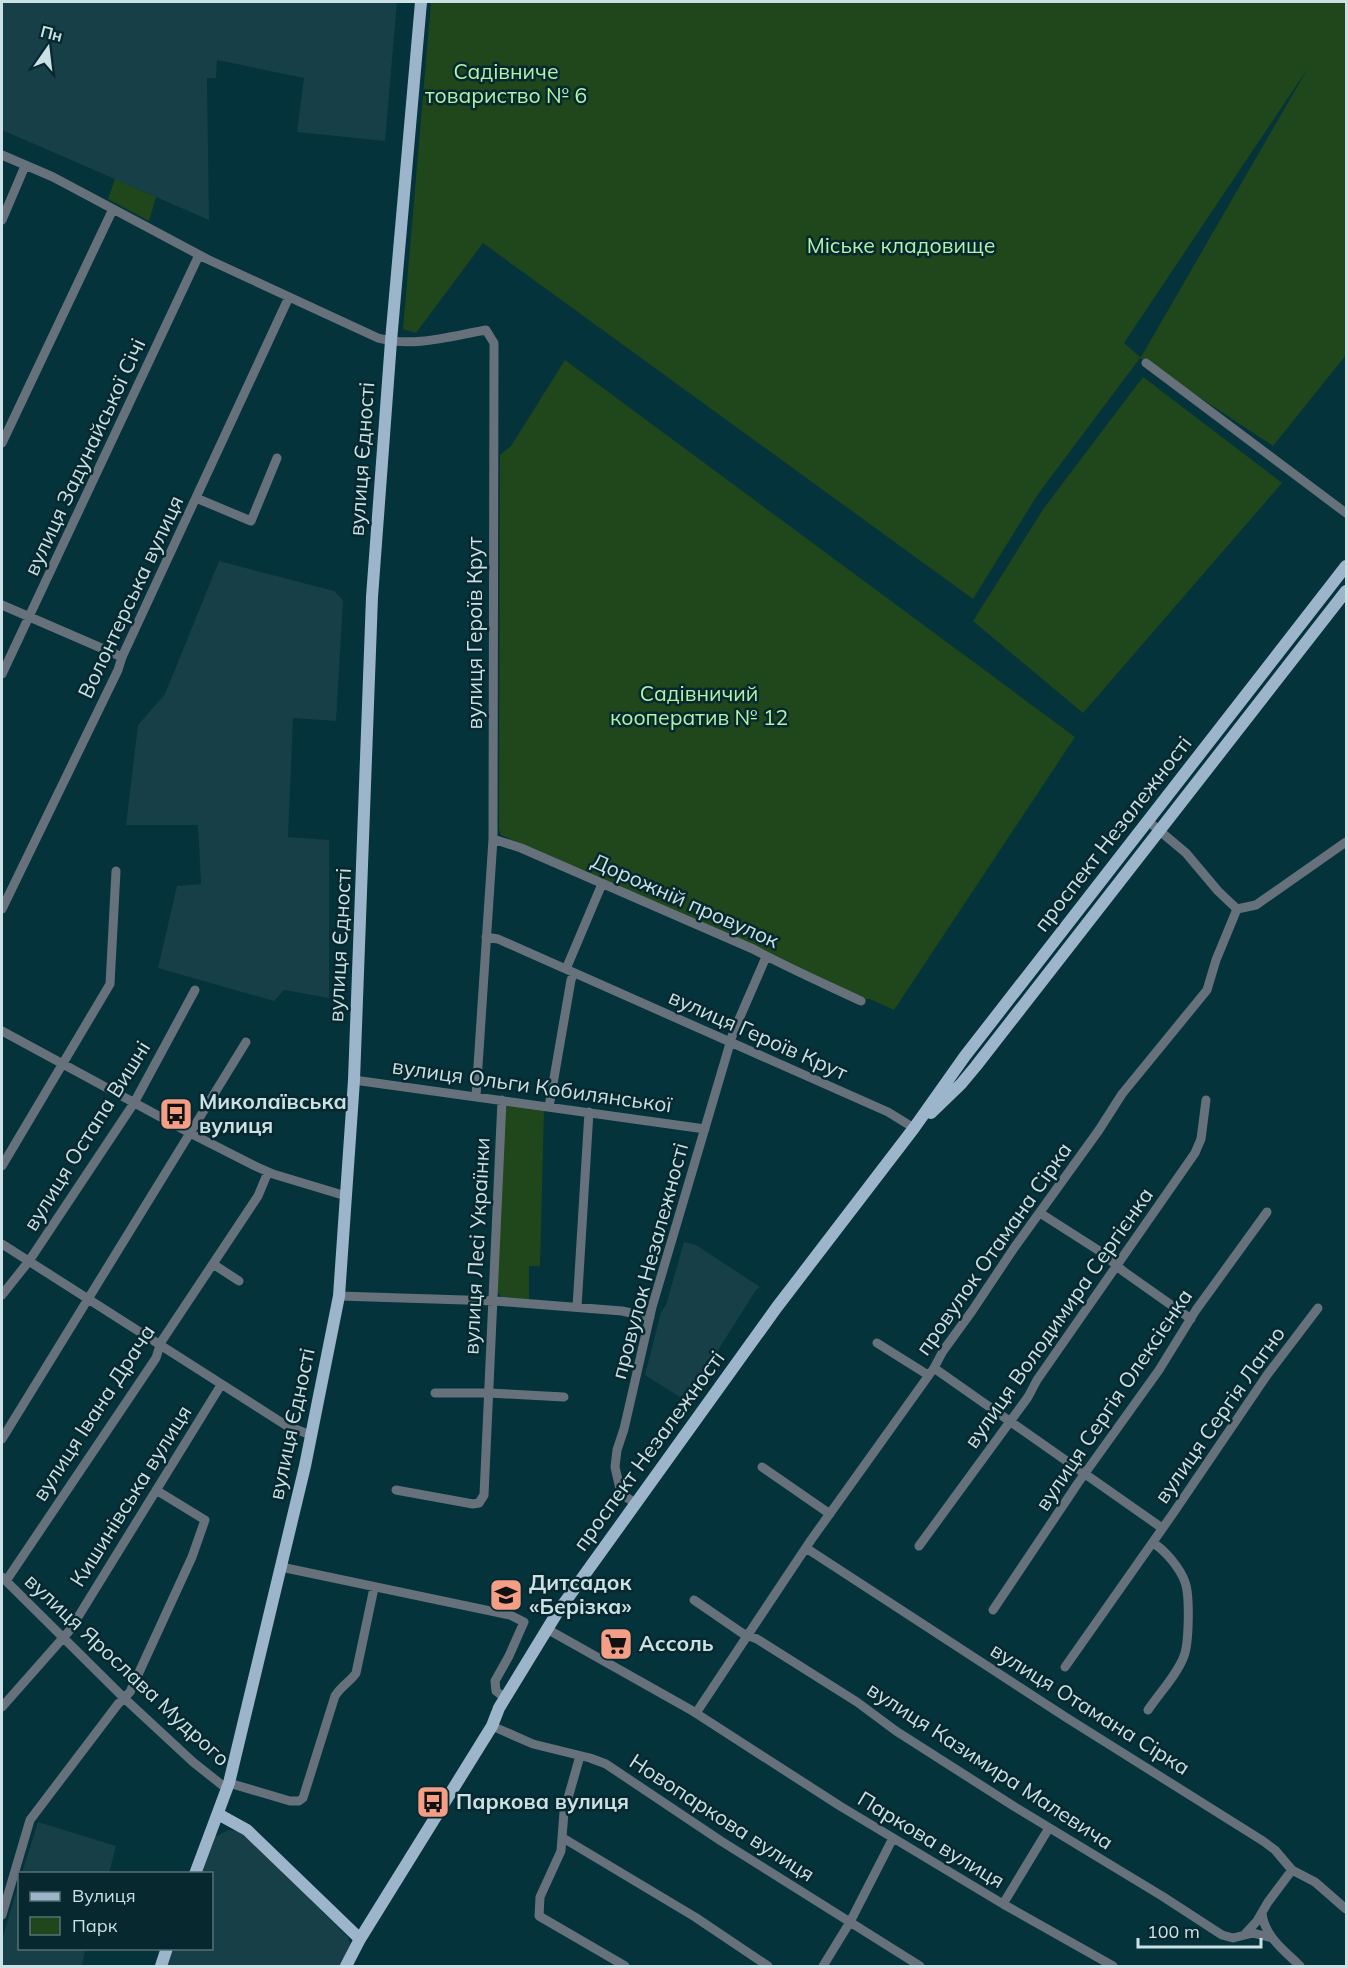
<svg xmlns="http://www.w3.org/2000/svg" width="1348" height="1968" viewBox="0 0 1348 1968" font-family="Mulish,sans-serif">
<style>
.built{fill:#163f47}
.green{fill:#1f471b;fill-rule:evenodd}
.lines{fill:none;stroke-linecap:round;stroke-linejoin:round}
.minor{stroke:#66717c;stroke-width:9}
.major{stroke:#9db5cb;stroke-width:12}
.labels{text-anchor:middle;stroke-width:5;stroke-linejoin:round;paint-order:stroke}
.park-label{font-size:21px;fill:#b1f4a8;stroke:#07282e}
.street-label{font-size:21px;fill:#cbe1e5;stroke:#07282e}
.poi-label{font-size:21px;font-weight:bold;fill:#cbe1e5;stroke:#07282e;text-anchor:start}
</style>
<rect width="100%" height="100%" fill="#04333b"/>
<path class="built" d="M2,2H397L385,141L297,132L304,78L217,60L216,78H207L209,220L2,130Z
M219,561L334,591L343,600L336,721L293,718L288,837L329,840V998L284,990L274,1001L158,968L177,886L201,884L198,825H126L138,725L165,694Z
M684,1242L696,1245L760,1287L756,1290L686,1401L645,1375L661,1312L666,1305Z
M38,1822L116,1846L109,1873H22Z
M228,1830L239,1831L247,1837L348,1937L351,1947L343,1966H166L173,1949L212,1948V1874L200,1873L215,1837Z
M19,1882L20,1948L85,1949L82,1966H2V1940Z"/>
<path class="green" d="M431,2H1346V355L1273,446L1140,358L1038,494L973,599L483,243L416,333L403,329ZM1308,68L1141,357H1140L1124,343Z
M115,179L156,197L149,221L108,199Z
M565,360L1075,737L894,1010L870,999H864L501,835L499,829L500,455L511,446Z
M1143,377L1282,483L1083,713L973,621L1044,508Z
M504,1105L544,1110L540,1266H529V1301L502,1297L497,1292Z"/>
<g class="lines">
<path class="minor" d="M2,155L53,177L207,259L378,338C413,348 451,336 486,330L494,343L493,839L476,1096
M2,220L25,166
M1146,363L1346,513
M2,443L113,209
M196,498L251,521L277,458
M2,605L122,657
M2,674L199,255
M1148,821L1186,853L1218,891L1237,909
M493,839L521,848L753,949C788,968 825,984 861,1001
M2,909L118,670L122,657L289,297
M1237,909L1256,905L1346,842
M486,937L498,939L888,1112L914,1128
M566,969L602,884
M2,1031L190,1133L255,1166L273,1174L346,1196
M354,1080L705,1129
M549,1107L571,980L574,973
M2,1166L110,984L116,871
M1040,1213L1101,1252L1123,1271L1191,1319
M2,1244L287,1426L311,1435
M213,1264L239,1281
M2,1295L29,1261L134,1103L195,990
M339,1296L496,1301L622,1311L650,1317
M577,1307L589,1112
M877,1343L928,1375
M934,1368L1162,1528
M435,1393H489L564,1397
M2,1439L246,1042
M762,1467L830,1514
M396,1490L473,1504L479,1503L484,1495L502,1100
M635,1503L626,1497L620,1489L615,1467L617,1450L624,1429L652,1307L726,1057L733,1033L766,957
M919,1546L1028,1397L1037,1380L1195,1153L1201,1139L1206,1100
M806,1548L1067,1718L1263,1841L1275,1850L1292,1870L1315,1882L1346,1909
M281,1567L510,1615L524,1622L509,1656L495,1681L496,1691L505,1698
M2,1577L124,1698L193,1762L227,1789
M6,1581L156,1358L161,1342L258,1196L268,1172
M694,1600L742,1633L757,1639L857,1702L896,1731L1015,1807L1162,1896L1222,1935L1233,1938L1253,1933L1272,1938
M993,1610L1078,1483L1159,1370L1196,1310L1267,1212
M547,1629L691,1710L840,1806L1003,1904L1113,1966
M1065,1667L1174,1512L1267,1375L1318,1308
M2,1707L70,1630L221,1385
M1148,1710C1160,1692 1177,1675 1184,1656C1189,1643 1190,1595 1185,1582C1180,1568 1165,1550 1153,1543
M696,1713L811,1540L934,1368L943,1351L972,1311L1014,1248L1099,1130L1122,1094L1207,990L1216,960L1237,909
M492,1726L533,1744L590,1758L606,1764L721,1841L920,1966
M580,1756L564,1812L561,1851L540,1897L539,1916L625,1966
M229,1783L290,1801H299L303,1798L335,1696C342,1685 350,1682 356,1673L374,1588
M563,1838L695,1917L768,1966
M1003,1904L1049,1828
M1262,1913C1264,1936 1285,1951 1300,1966
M2,1915L30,1820L118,1704L130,1692L192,1557L205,1520L156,1490
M1245,1934L1257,1921L1268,1902L1292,1870
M823,1966L850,1922L893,1838"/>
<path class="major" d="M931,1113L961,1084L976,1066L1346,591
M218,1814L247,1830L360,1939
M195,1874L229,1783L305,1466L339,1296L354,1080L372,597L391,341L421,2
M161,1966L167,1948
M346,1966L360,1939L492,1726L499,1708L557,1613L777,1307L914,1128L965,1056L1346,566"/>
</g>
<defs>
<g id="bus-square" transform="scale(1.725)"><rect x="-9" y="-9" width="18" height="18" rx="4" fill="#f49e86" stroke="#07282e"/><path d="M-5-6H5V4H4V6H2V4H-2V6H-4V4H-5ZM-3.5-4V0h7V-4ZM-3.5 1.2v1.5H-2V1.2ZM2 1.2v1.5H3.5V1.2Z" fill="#111"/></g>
<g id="school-square" transform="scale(1.725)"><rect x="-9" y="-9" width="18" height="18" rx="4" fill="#f49e86" stroke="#07282e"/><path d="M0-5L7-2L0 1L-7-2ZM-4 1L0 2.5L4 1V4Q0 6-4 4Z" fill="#111"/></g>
<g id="supermarket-square" transform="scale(1.725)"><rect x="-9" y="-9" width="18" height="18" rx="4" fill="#f49e86" stroke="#07282e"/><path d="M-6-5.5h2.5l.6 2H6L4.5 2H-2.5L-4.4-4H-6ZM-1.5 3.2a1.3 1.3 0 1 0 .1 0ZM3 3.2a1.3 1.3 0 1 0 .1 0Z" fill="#111"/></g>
</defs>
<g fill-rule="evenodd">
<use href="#bus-square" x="176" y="1114"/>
<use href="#school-square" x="506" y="1595"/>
<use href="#supermarket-square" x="616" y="1644"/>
<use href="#bus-square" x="433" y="1802"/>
</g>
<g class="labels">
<g class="park-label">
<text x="506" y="79">Садівниче<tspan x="506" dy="24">товариство № 6</tspan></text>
<text x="901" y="253">Міське кладовище</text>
<text x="699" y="701">Садівничий<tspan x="699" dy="24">кооператив № 12</tspan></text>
</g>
<g class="street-label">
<text transform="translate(85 457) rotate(-65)" y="7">вулиця Задунайської Січі</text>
<text transform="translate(362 459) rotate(-86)" y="7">вулиця Єдності</text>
<text transform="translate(131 597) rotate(-65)" y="7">Волонтерська вулиця</text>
<text transform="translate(475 633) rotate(-90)" y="7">вулиця Героїв Крут</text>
<text transform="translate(1113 834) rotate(-52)" y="7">проспект Незалежності</text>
<text transform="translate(685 901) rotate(24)" y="7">Дорожній провулок</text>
<text transform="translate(340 945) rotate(-87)" y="7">вулиця Єдності</text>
<text transform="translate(758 1035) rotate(24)" y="7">вулиця Героїв Крут</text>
<text transform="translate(532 1086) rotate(8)" y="7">вулиця Ольги Кобилянської</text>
<text transform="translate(87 1136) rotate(-58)" y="7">вулиця Остапа Вишні</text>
<text transform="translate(477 1246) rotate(-87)" y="7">вулиця Лесі Українки</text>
<text transform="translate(994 1249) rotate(-55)" y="7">провулок Отамана Сірка</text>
<text transform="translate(650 1261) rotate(-75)" y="7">провулок Незалежності</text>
<text transform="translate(1059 1318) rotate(-55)" y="7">вулиця Володимира Сергієнка</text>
<text transform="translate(1114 1400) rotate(-56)" y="7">вулиця Сергія Олексієнка</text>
<text transform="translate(94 1413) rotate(-57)" y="7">вулиця Івана Драча</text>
<text transform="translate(1220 1415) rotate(-55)" y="7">вулиця Сергія Лагно</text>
<text transform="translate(292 1424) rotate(-78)" y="7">вулиця Єдності</text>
<text transform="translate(649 1451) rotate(-54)" y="7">проспект Незалежності</text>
<text transform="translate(131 1496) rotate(-58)" y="7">Кишинівська вулиця</text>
<text transform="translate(127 1670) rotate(43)" y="7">вулиця Ярослава Мудрого</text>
<text transform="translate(1090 1709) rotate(32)" y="7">вулиця Отамана Сірка</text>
<text transform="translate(990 1766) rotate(33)" y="7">вулиця Казимира Малевича</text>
<text transform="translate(722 1818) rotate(33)" y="7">Новопаркова вулиця</text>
<text transform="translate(931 1840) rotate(31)" y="7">Паркова вулиця</text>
</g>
<g class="poi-label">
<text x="199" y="1109">Миколаївська<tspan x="199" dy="24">вулиця</tspan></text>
<text x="529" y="1590">Дитсадок<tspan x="529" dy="24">«Берізка»</tspan></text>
<text x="639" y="1651">Ассоль</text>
<text x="456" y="1809">Паркова вулиця</text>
</g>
</g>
<rect width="1348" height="1968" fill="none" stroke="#cbe1e5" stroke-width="6"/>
<rect x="18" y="1872" width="195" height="78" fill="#07282e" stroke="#557277" stroke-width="1.5"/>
<rect x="30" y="1892" width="30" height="9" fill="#9db5cb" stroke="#557277" stroke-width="1.5"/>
<text x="72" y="1902" font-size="18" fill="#cbe1e5">Вулиця</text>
<rect x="30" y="1917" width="30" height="18" fill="#1f471b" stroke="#557277" stroke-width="1.5"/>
<text x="72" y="1932" font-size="18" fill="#cbe1e5">Парк</text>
<g transform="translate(48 48) rotate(14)" stroke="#07282e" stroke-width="4.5" paint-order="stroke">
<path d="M0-4.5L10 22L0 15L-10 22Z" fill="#cbe1e5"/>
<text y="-9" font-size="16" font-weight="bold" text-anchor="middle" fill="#cbe1e5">Пн</text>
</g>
<path d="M1138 1938v9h123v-9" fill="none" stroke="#cbe1e5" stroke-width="3"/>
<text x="1147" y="1938" font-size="18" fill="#cbe1e5" stroke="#07282e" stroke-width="4.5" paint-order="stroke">100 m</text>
</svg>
